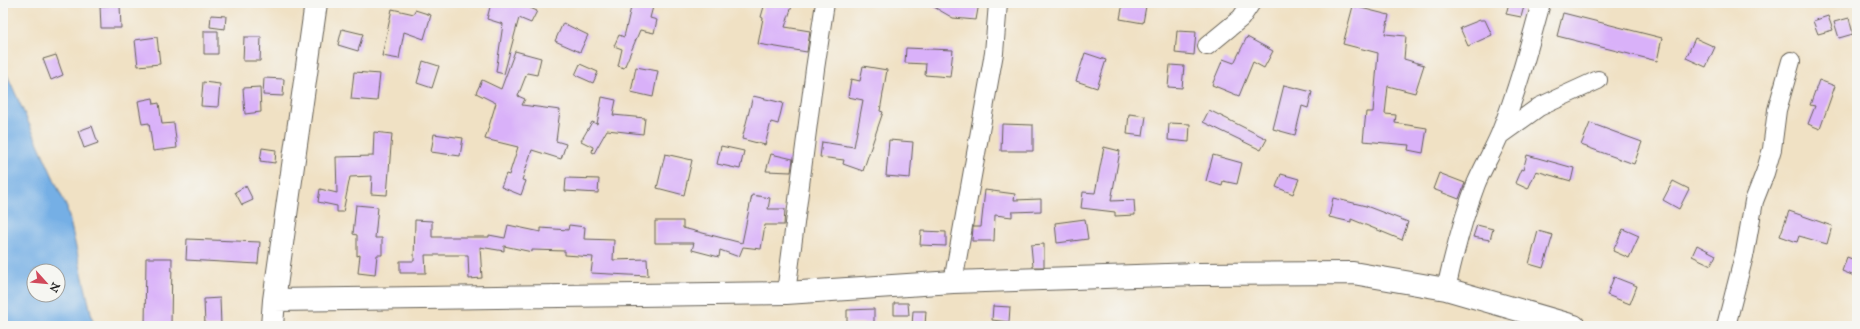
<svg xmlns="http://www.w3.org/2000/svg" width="1860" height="329" viewBox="0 0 1860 329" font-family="'IM FELL Great Primer',serif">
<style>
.water{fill:#74afe5;stroke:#486680;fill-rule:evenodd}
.building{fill:#d9b1f9}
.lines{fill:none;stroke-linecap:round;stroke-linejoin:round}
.minor-casing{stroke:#666157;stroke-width:20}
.tertiary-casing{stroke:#666157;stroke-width:24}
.minor{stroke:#fff;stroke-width:18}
.tertiary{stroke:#fff;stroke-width:22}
</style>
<rect width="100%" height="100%" fill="#f6f6f2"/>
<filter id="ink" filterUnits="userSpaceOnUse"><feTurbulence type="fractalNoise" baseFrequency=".025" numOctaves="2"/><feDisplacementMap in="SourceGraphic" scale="8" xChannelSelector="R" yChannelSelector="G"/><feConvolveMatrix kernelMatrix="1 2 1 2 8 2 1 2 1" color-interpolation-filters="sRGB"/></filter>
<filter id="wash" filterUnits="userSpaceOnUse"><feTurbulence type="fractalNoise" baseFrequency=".012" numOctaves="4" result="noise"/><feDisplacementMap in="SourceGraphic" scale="16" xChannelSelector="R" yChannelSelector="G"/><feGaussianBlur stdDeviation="0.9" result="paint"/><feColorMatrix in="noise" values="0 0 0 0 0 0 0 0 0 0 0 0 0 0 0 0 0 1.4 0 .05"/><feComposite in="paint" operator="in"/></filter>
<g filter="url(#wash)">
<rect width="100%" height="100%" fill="#f0e1c4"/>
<path class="water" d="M3,66L67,208L94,326H3ZM34,271H58V295H34Z"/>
<g id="blocks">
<path class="building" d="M491,3H519L537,11L531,23L519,18L504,74L496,72L503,24L487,19Z
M632,3H654L650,18L657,20L654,33L640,30L624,68L618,66L622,49L614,46L619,35L624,37Z
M765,3H784L792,6L785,27L810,31L807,52L758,44L763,18L761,17Z
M927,3H979L976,20L953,18Z
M1123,3L1146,6L1143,23L1120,19Z
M1509,3H1525L1521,17L1506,14Z
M120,5L121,28H101L100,6Z
M1353,6L1389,15L1385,34L1406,36L1404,59L1424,65L1415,93L1388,86L1385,114L1396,115L1395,123L1427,128L1423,153L1408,150L1409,145L1363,141L1366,112H1373L1378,53L1343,44Z
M392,9L414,14L415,10L431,15L424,39L404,32L399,59L382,56Z
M1563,13L1662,38L1657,61L1557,36Z
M211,15L226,16L225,29L210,27Z
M1828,16L1833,30L1818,34L1813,21Z
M1849,18L1853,34L1839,38L1834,22Z
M1480,20H1485L1492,35L1468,46L1460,28Z
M563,23L588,35L580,52L555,41Z
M342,29L363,34L358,51L338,45Z
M204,31H218V54H204Z
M1177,31L1196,32L1194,55L1175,53Z
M157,37L160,64L138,66L135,40Z
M244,37H261L260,61H243Z
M1247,37L1273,51L1264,68L1253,62L1239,96L1212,85L1223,59L1234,63Z
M1695,38L1715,47L1706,67L1686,58Z
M906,48L953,50L950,77L925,75L926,64L905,63Z
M515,51L541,58L537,75L527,73L518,96L525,99L522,105L560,110L556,141L566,144L561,159L532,150L522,180L526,181L521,195L501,187L506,174L509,175L518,147L485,139L496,103L476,93L482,80L501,89Z
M1085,53L1106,60L1097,88L1076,81Z
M56,55L63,75L51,80L43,59Z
M423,61L439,66L432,88L417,83Z
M580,64L598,72L593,83L575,75Z
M1170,65L1184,66L1182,88L1168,87Z
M863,66L887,70L880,111L883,112L863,171L843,164L844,160L820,157L822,142L854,147L863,100L848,97L851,79L860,81Z
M636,67L658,71L653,97L631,92Z
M354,72L380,74L377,101L351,99Z
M264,78L284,79L283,96L263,95Z
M1819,80L1835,86L1820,129L1808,124L1815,106L1810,105Z
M203,82L220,84L218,107L201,106Z
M1284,85L1312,92L1308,108L1302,106L1295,135L1273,129Z
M260,87L261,112L245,114L243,88Z
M753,96L783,103L778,124L771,122L765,145L742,139Z
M602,97L616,100L613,115L645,118L643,134L607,130L594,153L592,152L593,147L581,141L592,122L597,124Z
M153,98L154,104L159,103L162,124L174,123L177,148L153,151L149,123L142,124L138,101Z
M1209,110L1267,139L1261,150L1203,122Z
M1129,114L1146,116L1143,136L1127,134Z
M1169,123L1190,124L1189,142L1168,140Z
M1590,123L1642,142L1634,164L1581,145Z
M1002,124L1033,125V151H1001Z
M92,126L98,143L84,148L78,131Z
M374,132L392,134L387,195L371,194L372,176L350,177L343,212H337V206L318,202L320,189L337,193L336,157L373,156Z
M434,134L463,138L460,156L431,152Z
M889,140L913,142L910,178L886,176Z
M721,146L744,151L740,169L717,164Z
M1104,147L1120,151L1111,201L1134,200L1135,215L1115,216V212L1081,208L1083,192L1095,193Z
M262,148L276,150L275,163L260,161Z
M665,154L692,160L684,195L657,188Z
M771,154L793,159L791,172L766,171Z
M1213,155L1242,163L1237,184L1223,181L1222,186L1206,181Z
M1527,155L1574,168L1571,181L1536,171L1528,189L1515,183L1521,169L1523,170Z
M1439,173L1465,183L1459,199L1433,189Z
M1281,174L1299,179L1293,194L1276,187Z
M566,178L599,179L598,193L565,191Z
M1673,181L1689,189L1679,209L1663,200Z
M246,186L253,200L242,205L235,192Z
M985,190L1015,194L1014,200L1041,199V211L1012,212V217L995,215L994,241H972L973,227H981Z
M752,195L770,198L768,209H785L784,225H765L761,249L743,247L739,257L720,250L719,257L692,250L694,243H655V221H683V228L742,243Z
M1333,198L1366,206L1408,222L1402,240L1351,219V222L1329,217Z
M356,205L378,207L375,238H382V255H377L375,275L358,273L360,255L357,256V235L353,234Z
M1789,211L1832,226L1827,244L1799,236L1797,242L1780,236Z
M1085,219L1088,239L1057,243L1055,223Z
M415,220L432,221V237H489V235L505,238L508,225L541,232V228L568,230L569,225L585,227L584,239L614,240L613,260L647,259L648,276L591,273L593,257L565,255V251L532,250V252L504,246V251L480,247L482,278L469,279L468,255H425L426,273H400V261H414Z
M1477,225L1493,229L1490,240L1473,237Z
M1623,229L1639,236L1629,258L1613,251Z
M921,231L946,232V246L920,245Z
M1538,231L1553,235L1543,268L1529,264Z
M187,239L260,242L258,264L186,260Z
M1044,244V267H1033L1031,245Z
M1697,245L1716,255L1711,265L1692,256Z
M1847,257L1857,261V277L1842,271Z
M146,258H172L171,326H145Z
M1614,277L1637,286L1630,304L1607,295Z
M220,298L221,326H205L204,299Z
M894,303H908L909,315H894Z
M993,306L1010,307L1009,322L992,320Z
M874,309V323H847V310Z
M913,311H926L925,326H912Z"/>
</g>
</g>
<g filter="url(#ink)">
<use href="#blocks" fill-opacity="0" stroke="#666157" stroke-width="1"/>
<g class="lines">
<g class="minor-casing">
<path id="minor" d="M1207,46L1241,18L1251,3
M1500,135L1539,107L1598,80
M953,282L994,53L998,3
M1446,289C1454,253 1463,218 1476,184C1483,167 1493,151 1500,134C1517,92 1529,47 1541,3
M786,293L815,69L825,3
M1726,326L1745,252L1754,201L1765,173L1772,149L1777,110L1791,61"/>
</g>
<g class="tertiary-casing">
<path id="tertiary" d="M274,300L786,293L953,282L1198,274L1353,273L1446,289L1574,326
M272,326L274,300L316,3"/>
</g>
<use href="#minor" class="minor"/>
<use href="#tertiary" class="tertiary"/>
</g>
</g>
<rect width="1860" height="329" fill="none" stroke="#f6f6f2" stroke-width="16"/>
<g transform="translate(46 283) rotate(117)"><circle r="19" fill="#f6f6f2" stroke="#9f9f9c"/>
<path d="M0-3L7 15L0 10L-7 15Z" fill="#d1495b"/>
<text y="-6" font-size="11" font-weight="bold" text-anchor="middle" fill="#1c1c1c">N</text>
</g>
</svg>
